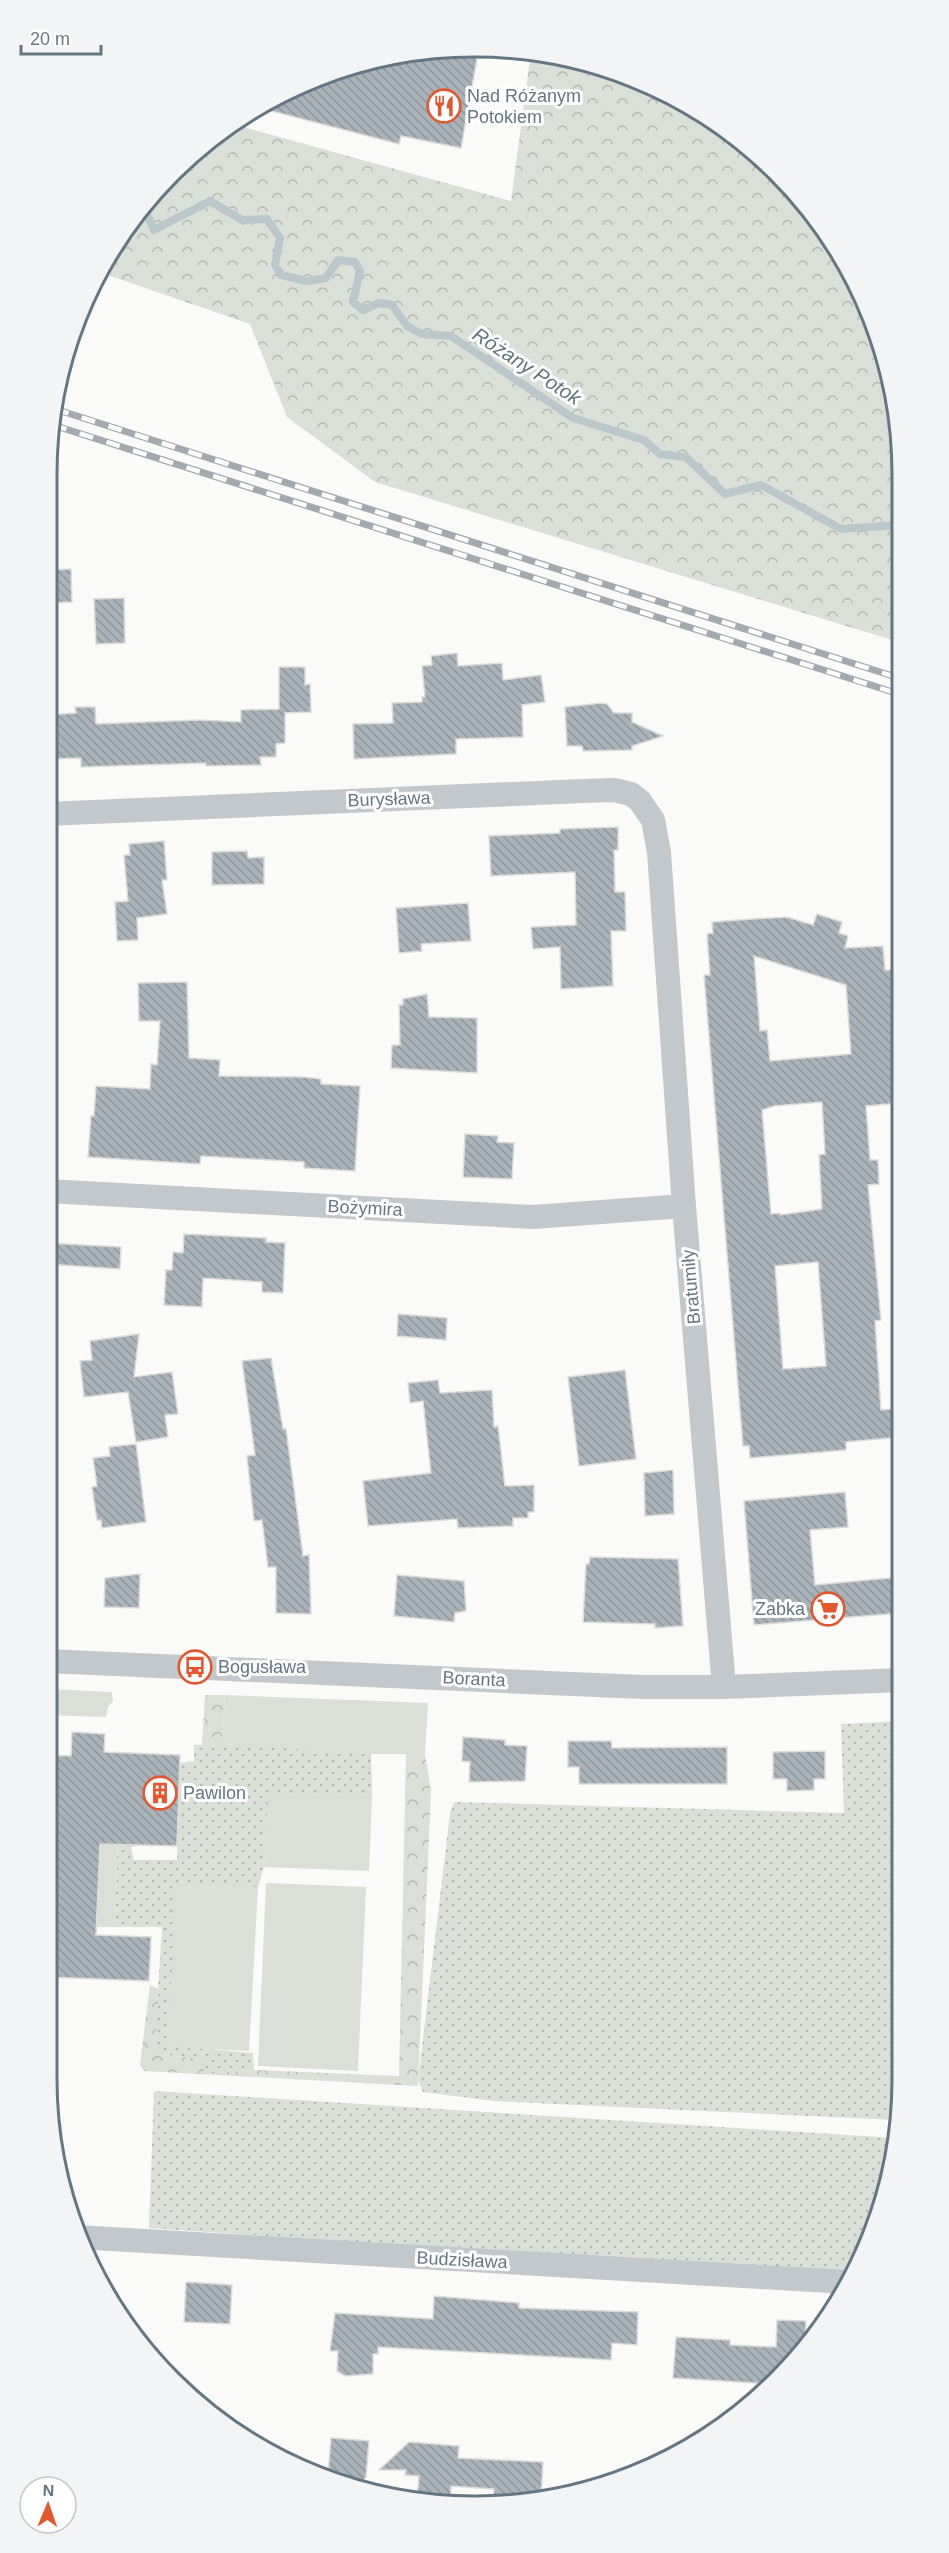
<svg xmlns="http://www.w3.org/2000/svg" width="949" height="2553" viewBox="0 0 949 2553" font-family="Arial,sans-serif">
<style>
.grass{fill:url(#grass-dots)}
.forest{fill:url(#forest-crowns)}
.green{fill:#dadfd7}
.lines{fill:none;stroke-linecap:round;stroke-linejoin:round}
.stream{stroke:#bbc7cb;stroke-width:8}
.building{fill:url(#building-back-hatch);stroke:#dcdcda;stroke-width:1.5;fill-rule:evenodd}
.street{stroke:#c3c8cc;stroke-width:24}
.rail-casing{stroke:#a2aab0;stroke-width:7}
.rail{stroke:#fff;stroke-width:4.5;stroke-dasharray:14;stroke-linecap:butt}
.labels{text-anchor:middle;stroke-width:6;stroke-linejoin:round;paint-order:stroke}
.poi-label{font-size:18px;fill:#657683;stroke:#fff;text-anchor:start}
.street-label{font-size:18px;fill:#657683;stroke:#fff}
.water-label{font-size:20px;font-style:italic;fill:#60757c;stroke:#fff}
.rim{fill:none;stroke:#657683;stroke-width:3}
</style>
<defs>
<pattern id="grass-dots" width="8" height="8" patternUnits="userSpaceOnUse" patternTransform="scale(1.5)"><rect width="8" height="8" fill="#dadfd7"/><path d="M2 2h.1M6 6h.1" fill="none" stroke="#b4b9b4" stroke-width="1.8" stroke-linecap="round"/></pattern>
<pattern id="forest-crowns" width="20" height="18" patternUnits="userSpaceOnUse" patternTransform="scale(1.5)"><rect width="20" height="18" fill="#dadfd7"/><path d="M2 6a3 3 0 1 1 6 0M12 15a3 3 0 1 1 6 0" fill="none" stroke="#b4b9b4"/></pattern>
<pattern id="building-back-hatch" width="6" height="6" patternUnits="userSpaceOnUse" patternTransform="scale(1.5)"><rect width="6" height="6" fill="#aab3b9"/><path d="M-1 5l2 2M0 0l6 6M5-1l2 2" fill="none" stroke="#8e969c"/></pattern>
</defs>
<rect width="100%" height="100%" fill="#fafaf8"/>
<path class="grass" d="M902,1721V2078L897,2120L494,2101L423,2092L418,2080L450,1814L454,1802L844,1813L841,1724Z
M222,1744L371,1752L372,1796H271L264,1867L258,1887L181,1885L172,2046L253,2053L254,2070L204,2074V2059L154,2054L162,1927H115L120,1767L141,1845L131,1847L134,1860H177L180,1763L194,1761V1745Z
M154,2091L895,2138L888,2189L849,2275L149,2228Z"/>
<path class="forest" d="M531,52L585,61L689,104L796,192L859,286L899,418V642L375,482L287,417L250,324L99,272L135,214L192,153L232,124L511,201Z
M205,1695H225L222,1744L202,1745Z
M406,1754H425L431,1791L418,2086L144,2071L140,2065L150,1985L159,1989L154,2054L204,2059V2074L254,2070L399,2076Z"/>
<path class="green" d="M47,1689L112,1692L113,1701L108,1707L106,1717L47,1715Z
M225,1695L428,1703L425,1754H369L222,1744Z
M104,1763L120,1767L115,1927H97Z
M268,1796H372L369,1871L264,1867Z
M176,1883L258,1887L249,2051L168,2047Z
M266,1883L366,1887L358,2071L258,2066Z"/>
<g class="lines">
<path class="stream" d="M143,205L154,230L210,201L242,220L267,219L280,238L275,265L281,275L307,281L326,278L338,260L355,262L360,271L353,302L363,310L379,303L392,305L407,326L422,334L451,336L573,418L644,440L660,454L686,457L725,494L761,485L841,529L899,525"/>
</g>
<path class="building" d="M479,48L461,148L401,136L399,144L256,107L337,69L418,50Z
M71,569L72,602L49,603L48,570Z
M124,598L125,643L96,644L94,599Z
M457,653L458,666L502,663L503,680L541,675L545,702L522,705L523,737L456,739V754L354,759L353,724L393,723L392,703L422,702V697H425L422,666L432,665L431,656Z
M279,667H305V685L310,684L311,712L285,713V743L276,744V757H260L261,765L206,766V763L81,767V758L46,759V715L76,713L75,707H95L96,724L199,720L241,722V710L279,709Z
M602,703L607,704L614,713H632V722L663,736L632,746V750L583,751L582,746H567L565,707Z
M618,827V850H614L615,892H625L626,931H611L613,986L561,989L560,947L533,949L531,927L576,925L575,872L491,876L489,836L560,833V829Z
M164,841L167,880H162L167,914L137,918L138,940L117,941L115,902L128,901L124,855H130L129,844Z
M247,851L248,858L264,857V884L212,885V852Z
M468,903L471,941L421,944L422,951L399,953L396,908Z
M817,914L842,922L839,933L848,936L845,948L883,946L885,970H897L900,1103L866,1106L870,1160H878L879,1184L868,1185L881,1320L875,1321L881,1410L901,1408V1437L846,1442V1450L750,1458L749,1446H743L704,975H710L707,934L713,933L712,922L752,919L787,917L813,925ZM754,956L846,985L851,1054L770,1061L767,1030L760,1031ZM822,1102L825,1154L819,1155L822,1209L780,1215V1213L771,1214L762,1110L774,1106ZM818,1262L826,1366L783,1369L775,1266Z
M187,982L189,1058L220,1060L219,1076L303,1077L321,1079V1084L360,1086L355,1171L304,1168V1162L201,1156L200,1164L88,1157L91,1116H94L96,1086L150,1089L151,1064L157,1065L160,1021H139L138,983Z
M427,994L429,1017L477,1018V1073L391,1068L392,1045H400L399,1005H403V999Z
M465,1134L498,1136L497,1142L514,1143L512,1179L463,1177Z
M184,1234L266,1238V1242L285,1243L283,1293L262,1292V1282L203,1278L202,1307L164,1305L166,1270H172L173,1252L183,1253Z
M46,1243L121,1247L120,1269L46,1264Z
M398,1314L447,1318L446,1340L397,1336Z
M139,1334L134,1377L172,1372L178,1414L165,1415L168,1437L136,1442L128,1392L84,1397L80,1361L92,1360L90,1341Z
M271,1358L283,1429H286L303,1556L309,1555L311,1614L276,1613V1567H268L262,1520L254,1521L247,1456L255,1455L242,1361Z
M625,1370L636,1459L579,1466L568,1377Z
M438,1380L440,1393L492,1390L494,1427L498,1426L505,1486L534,1485V1512H528V1518H513V1526L458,1528L457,1519L368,1526L363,1481L431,1473L423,1401L410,1403L408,1383Z
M136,1444L146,1522L102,1528L101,1520H97L92,1487L97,1486L93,1458L110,1456L109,1447Z
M673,1470L674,1514L645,1516L644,1473Z
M845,1492L848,1527L810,1530L815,1585L901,1577V1613L754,1625L744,1501Z
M590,1557L678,1559L683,1626L655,1628V1624L583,1622L586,1564H589Z
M140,1574L139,1608L104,1607L105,1578Z
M397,1575L464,1581L466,1611L455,1613L454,1622L394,1616Z
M72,1732L105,1734L104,1752L180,1755L177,1846L100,1844L96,1935L151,1937L149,1981L46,1977V1932H51L56,1807H46V1755L71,1756Z
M463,1737L505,1740V1745L527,1746L525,1781L469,1782L470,1762L462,1761Z
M568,1741H611L612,1748L727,1747V1784H579V1767H568Z
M825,1751V1779H814V1790L787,1791V1779H773V1752Z
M186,2282L232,2285L230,2324L184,2322Z
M434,2296L519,2303V2308L638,2312L637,2345L612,2343L611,2360L378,2347V2354H373V2374L345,2376L337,2371L338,2351H330L335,2313L433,2319Z
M777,2320L806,2321L805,2347L773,2384L673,2378L676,2337L730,2340V2345L776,2347Z
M331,2438L369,2441L366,2477L360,2485L328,2475Z
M409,2442L459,2446L458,2458L543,2462L541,2499L522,2502L493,2501L494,2489L451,2486L450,2503L417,2500L419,2476L405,2475L406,2470H379Z"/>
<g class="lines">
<path class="street" d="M46,814L583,791L614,790L631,794L640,801L653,820L659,852L684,1206L724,1687
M46,1191L533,1217L684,1206
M46,1661L642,1687H724L902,1680
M77,2237L846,2282"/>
<g class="rail-casing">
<path id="rail" d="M55,409L899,678
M53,425L899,694"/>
</g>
<use href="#rail" class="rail"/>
</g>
<defs>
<g id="restaurant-ring" transform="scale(1.725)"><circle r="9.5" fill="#fff" stroke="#e4572e" stroke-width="1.5"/><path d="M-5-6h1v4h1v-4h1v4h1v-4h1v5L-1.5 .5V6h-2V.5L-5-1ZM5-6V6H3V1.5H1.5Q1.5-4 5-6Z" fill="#e4572e"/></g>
<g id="supermarket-ring" transform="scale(1.725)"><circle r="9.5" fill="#fff" stroke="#e4572e" stroke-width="1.5"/><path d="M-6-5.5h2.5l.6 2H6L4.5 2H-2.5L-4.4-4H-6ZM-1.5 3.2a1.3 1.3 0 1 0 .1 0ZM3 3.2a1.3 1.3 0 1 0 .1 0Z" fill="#e4572e"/></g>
<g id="bus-ring" transform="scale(1.725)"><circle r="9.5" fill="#fff" stroke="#e4572e" stroke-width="1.5"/><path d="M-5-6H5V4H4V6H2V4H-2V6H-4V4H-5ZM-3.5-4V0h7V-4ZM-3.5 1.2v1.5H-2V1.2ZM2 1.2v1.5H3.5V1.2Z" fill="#e4572e"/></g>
<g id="building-ring" transform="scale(1.725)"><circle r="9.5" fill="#fff" stroke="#e4572e" stroke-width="1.5"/><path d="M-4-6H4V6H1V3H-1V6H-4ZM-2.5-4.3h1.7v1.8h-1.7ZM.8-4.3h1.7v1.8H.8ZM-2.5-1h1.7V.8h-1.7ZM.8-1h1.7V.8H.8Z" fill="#e4572e"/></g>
</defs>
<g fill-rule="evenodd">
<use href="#restaurant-ring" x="444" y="106"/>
<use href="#supermarket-ring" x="828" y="1609"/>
<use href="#bus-ring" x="195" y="1667"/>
<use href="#building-ring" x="160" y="1793"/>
</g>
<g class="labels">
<g class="poi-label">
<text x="467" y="102">Nad Różanym<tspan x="467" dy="21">Potokiem</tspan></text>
<text x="805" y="1615" text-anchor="end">Zabka</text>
<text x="218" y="1673">Bogusława</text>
<text x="183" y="1799">Pawilon</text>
</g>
<g class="street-label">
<text transform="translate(389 799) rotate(-2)" y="6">Burysława</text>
<text transform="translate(365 1208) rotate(3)" y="6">Bożymira</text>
<text transform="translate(691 1287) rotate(-95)" y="6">Bratumiły</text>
<text transform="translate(474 1679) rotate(3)" y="6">Boranta</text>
<text transform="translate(462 2260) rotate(3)" y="6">Budzisława</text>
</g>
<g class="water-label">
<text transform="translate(527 366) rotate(33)" y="7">Różany Potok</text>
</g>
</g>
<path d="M0 0H949V2553H0ZM474 57H475A417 417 0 0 1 892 474V2079A417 417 0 0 1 475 2496H474A417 417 0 0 1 57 2079V474A417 417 0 0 1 474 57Z" fill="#f3f4f5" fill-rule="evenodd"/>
<path class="rim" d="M474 57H475A417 417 0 0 1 892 474V2079A417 417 0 0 1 475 2496H474A417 417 0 0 1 57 2079V474A417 417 0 0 1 474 57Z"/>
<g transform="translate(48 2505) rotate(2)"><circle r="28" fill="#ffffff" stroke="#c1c8cd" stroke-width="1.5"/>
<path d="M0-4.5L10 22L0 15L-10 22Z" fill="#e4572e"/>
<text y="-9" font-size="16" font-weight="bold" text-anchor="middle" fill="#657683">N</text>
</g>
<path d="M21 45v9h80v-9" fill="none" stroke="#657683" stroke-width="3"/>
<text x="30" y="45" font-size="18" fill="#657683" stroke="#ffffff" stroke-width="4.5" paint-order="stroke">20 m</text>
</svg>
